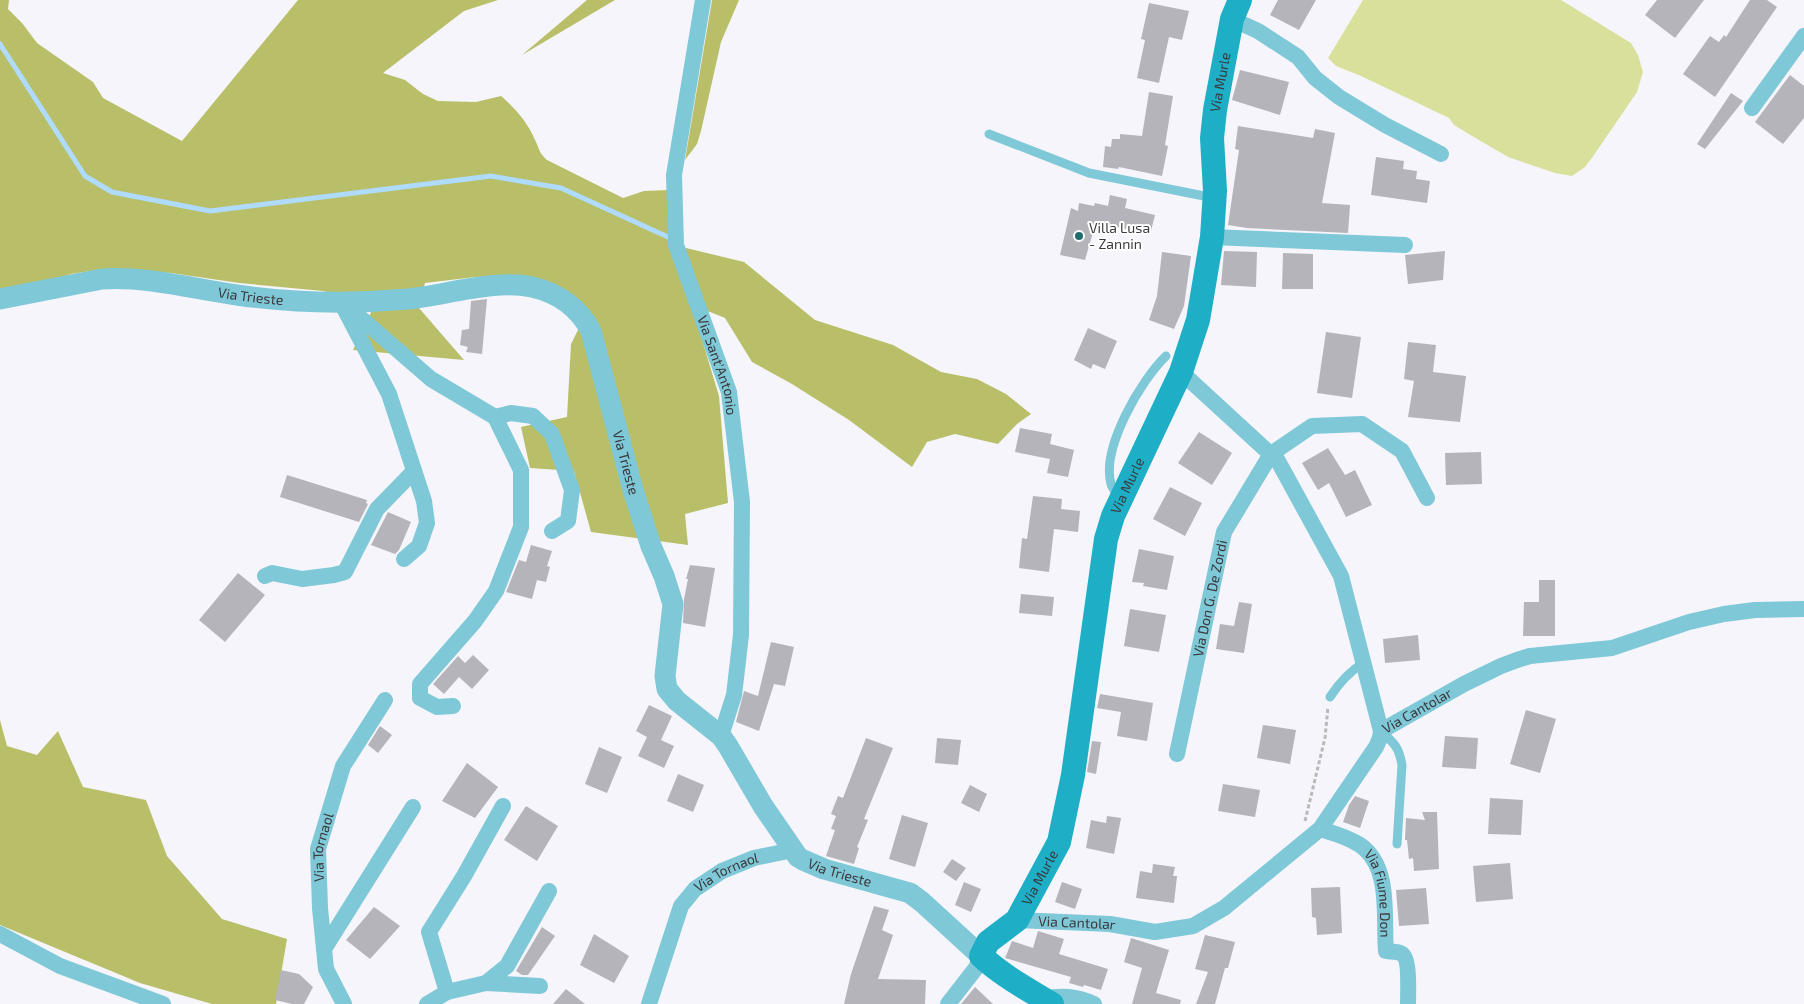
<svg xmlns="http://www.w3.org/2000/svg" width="1804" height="1004" viewBox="0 0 1804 1004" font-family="'Exo 2',sans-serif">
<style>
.green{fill:#d9e09c}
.forest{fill:#b9bf69}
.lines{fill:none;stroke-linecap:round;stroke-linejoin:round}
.stream{stroke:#afdbfe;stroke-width:5}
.building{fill:#b5b4ba}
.path{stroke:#b9b8bd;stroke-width:3;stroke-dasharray:4 2.5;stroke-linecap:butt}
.service{stroke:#7ec8d7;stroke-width:9}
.minor{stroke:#7ec8d7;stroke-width:16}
.tertiary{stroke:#7ec8d7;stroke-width:21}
.secondary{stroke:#1eafc7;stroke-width:24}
.poi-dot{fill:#206c6d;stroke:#fff;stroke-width:2}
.labels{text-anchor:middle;stroke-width:4;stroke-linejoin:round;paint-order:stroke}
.street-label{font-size:14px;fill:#3a393c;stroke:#fff}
.poi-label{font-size:14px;fill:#3a393c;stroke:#fff;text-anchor:start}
</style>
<rect width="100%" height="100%" fill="#f6f5fb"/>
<path class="green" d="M1363,0H1561L1631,43L1638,55L1643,72L1637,92L1594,155L1585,167L1572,176L1555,173L1508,157L1467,133L1454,125L1449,118L1361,76L1336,66L1328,58Z"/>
<path class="forest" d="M0,0H9L8,9L22,23L37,43L93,82L103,98L182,141L298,0H498L464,11L383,73L405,80L423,94L438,101L476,102L501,96C515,108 528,123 535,140C540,150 538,151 547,160L623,198L644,191L669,190L694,313L719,396L728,503L685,514L688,545L591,532L574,471L530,468L521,427L567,417L571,344L585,316L517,275L475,277L425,283L419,308L464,360L353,350L376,302L323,291L239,283L171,273L103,269L71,274L50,281L0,291Z
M587,0H615L522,55Z
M712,0H739L721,42L701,131L697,144L685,160Z
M682,247L744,262L815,320L893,345L941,372L977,379L1006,394L1031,414L1017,424L998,444L955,434L927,442L912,467L849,420L792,384L752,362L725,318L705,310Z
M0,720L7,746L37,755L58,731L83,787L146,800L167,856L222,919L287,939L276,1004H212L140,983L0,925Z"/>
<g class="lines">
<path class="stream" d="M0,44L85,176L112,192L210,211L491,176L561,188L668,237"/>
</g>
<path class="building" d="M1278,0H1316L1299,30L1270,15Z
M1657,0H1704L1675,38L1645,15Z
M1750,0H1767L1777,7L1715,97L1683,74L1710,36L1719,42L1724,35L1726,37Z
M1149,3L1189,11L1182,40L1169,37L1159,83L1137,78L1145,40L1141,39Z
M1240,70L1289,82L1280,115L1232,100Z
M1790,75L1804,86V118L1783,144L1755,122Z
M1149,92L1173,96L1165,145L1168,146L1162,176L1119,167L1118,169L1103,167L1105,146L1111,147L1112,139H1120V134L1142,136Z
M1731,93L1743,101L1705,149L1697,144Z
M1238,126L1313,138L1315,129L1335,133L1322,203L1350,205L1348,233L1247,228L1228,225L1239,150L1235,149Z
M1376,157L1404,161L1403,169L1417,171L1416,179L1430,181L1427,203L1371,195Z
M1110,195L1127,199L1125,208L1155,215L1150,235L1096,222L1085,260L1060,255L1071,208L1078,211L1079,203L1094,206L1095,203L1108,206Z
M1224,251L1257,252L1256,287L1221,285Z
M1445,251L1443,280L1408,284L1405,255Z
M1162,252L1191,256L1184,306L1174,329L1149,320L1157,296Z
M1283,253L1313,254V289H1282Z
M487,299L482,354L466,352L468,347L460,345L462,330L469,329L471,301Z
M1088,328L1117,341L1105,369L1093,364L1091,369L1074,360Z
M1326,332L1361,337L1352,398L1317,393Z
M1408,342L1436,345L1433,372L1466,376L1460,422L1408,417L1414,381L1404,379Z
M1020,428L1052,434L1050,444L1074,450L1068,477L1047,473L1050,459L1015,452Z
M1199,432L1232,453L1212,485L1178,463Z
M1328,448L1345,475L1355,470L1372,505L1346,517L1329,483L1318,490L1302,463Z
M1481,452L1482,484L1446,485L1445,453Z
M287,475L367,500L366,503L368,504L359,522L280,497Z
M1170,487L1202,503L1185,536L1153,519Z
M1033,496L1062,499L1061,509L1080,511L1078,532L1054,529L1049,572L1019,568L1022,538L1027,539Z
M388,512L411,522L399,550L395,554L371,545Z
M531,545L552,551L547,566L550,567L546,582L537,580L532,599L506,592L519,560L526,562Z
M1139,549L1174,556L1167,590L1143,586L1144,583L1132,582Z
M690,565L715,568L705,627L683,623L684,599L688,579H686Z
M238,573L265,595L225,642L199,620Z
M1539,580H1555V636H1523L1524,602H1539Z
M1021,594L1054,597L1052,616L1019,613Z
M1239,602L1252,604L1244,653L1216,649L1220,624L1234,626Z
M1130,609L1166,615L1159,652L1124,646Z
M1418,635L1420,660L1385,663L1383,639Z
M771,642L794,647L785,686L774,684L759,731L736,722L744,691L758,696Z
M473,655L489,670L472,689L459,677L444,694L433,684L458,656L465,663Z
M1100,694L1153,703L1147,741L1117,736L1121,712L1097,708Z
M649,705L672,716L661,740L674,746L664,768L638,756L647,737L636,731Z
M1526,710L1556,719L1540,773L1510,764Z
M1263,725L1296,730L1290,764L1257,758Z
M380,726L392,735L378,753L368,745Z
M1445,736L1478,738L1476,769L1442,767Z
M866,738L893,748L864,819L868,820L857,847L859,848L854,864L826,856L835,830L831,829L836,816L831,814L838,796L843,798Z
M937,738L961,740L958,765L935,763Z
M1092,741L1101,742L1096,774L1087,772Z
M599,747L622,757L607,793L585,784Z
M467,763L498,787L475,818L442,801Z
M678,774L704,785L693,812L667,801Z
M1223,784L1260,790L1255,817L1218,811Z
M970,785L987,794L979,812L961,803Z
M1355,796L1369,801L1360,828L1343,822L1349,805Z
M1490,798L1523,800L1521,835L1488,834Z
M526,806L558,826L537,861L504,840Z
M1422,812H1437L1439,869L1414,871L1413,858L1409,859L1407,840H1405L1406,818L1425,820Z
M902,815L928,823L915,867L889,859Z
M1107,816L1121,818L1114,854L1086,848L1091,820L1106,823Z
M952,859L966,868L956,881L943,872Z
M1510,863L1513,899L1476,902L1473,866Z
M1153,864L1175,867L1173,876H1177L1174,903L1136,898L1140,871L1152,873Z
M964,882L981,889L971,912L955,905Z
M1062,882L1082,889L1075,909L1055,902Z
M1340,887L1342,933L1317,935L1316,918L1312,917L1311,888Z
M1426,888L1429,924L1399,926L1396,890Z
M874,906L889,910L882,930L893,935L878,979L926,980L925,1004H844L851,974Z
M374,907L400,926L370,959L346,940Z
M542,927L555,936L528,975H522L516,971Z
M1038,931L1064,939L1059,954L1108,969L1101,990L1084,985L1083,987L1069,983L1071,977L1005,958L1012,941L1033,948Z
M594,934L629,956L614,983L580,965Z
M1205,935L1235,942L1228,968H1225L1215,1004H1196L1208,972L1195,969Z
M1131,938L1169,950L1156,993L1181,1000L1180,1004H1132L1142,968L1124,962Z
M281,970L299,974L313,987L304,1004H292L275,1000Z
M975,987L993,1004H961Z
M566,989L585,1004H553Z"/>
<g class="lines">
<path class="path" d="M1305,821L1325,738L1328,707"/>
<path class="service" d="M989,134L1089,173L1214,198
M1119,497C1116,493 1112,488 1111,484C1101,448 1141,380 1166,356
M1330,697C1339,683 1349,672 1363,663
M1381,731C1394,743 1399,747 1402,765L1397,844"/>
<g class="minor">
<path id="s1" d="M703,0L674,175L676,245L729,392L742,502L741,635L734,695L721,736"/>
<path d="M1232,19L1258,31L1298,57L1315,78L1339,97L1385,125L1441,154"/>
<path d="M1752,108L1804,36"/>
<path d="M1212,237L1405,245"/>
<path d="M341,301L431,379L495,417L521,470V527L496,591L475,621L420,684V698L437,707L453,706"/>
<path d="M345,310L389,394L424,501L427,523L419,546L404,559"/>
<path d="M1181,372L1278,461L1341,576L1381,731"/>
<path d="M495,417L511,413L533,416L552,434L572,490L568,521L552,531"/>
<path d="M265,576L272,573L302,579L334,575L345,572L377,509L414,471"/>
<path id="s2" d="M1177,754L1224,532L1271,454L1312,426L1362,424L1402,451L1427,498"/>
<path id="s3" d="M1320,829C1333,833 1348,837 1360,845C1392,867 1383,918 1386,951C1391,952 1398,951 1402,954C1410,959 1408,993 1408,1004"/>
<path id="s4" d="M1017,920L1110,924L1155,932L1193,926L1224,908L1320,829L1376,747L1380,738L1381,731L1464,684L1501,666L1517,660L1530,656L1612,648L1689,622L1724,614L1755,610L1804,609"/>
<path d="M0,934L60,966L163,1004"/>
<path d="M324,949L413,807"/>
<path d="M486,983L540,986"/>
<path d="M447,992L429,932L464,876L503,806"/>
<path d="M1042,999C1062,995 1076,996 1094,1004"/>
<path id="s5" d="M344,1004L326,969L320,908L318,849L343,766L385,700"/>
<path d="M427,1004L447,992L486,983L507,966L549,891"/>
<path id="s6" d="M649,1004L681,906L695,889L722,871L754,858L793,850"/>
<path d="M948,1004L976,968L981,956"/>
</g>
<path class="tertiary" id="s7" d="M0,299L102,279C147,276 193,289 237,295C293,303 352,304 408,299C446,295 495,279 532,287C558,293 579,308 591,331L633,490L651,546L664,576L673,604L665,676L667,689L677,701L721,736L728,746L763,806L798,857L803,860L824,869L910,893L922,902L981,956"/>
<path class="secondary" id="s8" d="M1052,1004C1027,989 1003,976 981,956L988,942L1017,920L1059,842L1073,775L1106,539L1113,516L1181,372L1198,320L1212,237L1215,191L1212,138L1215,110L1232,19L1240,0"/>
</g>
<circle class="poi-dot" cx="1079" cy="236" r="5"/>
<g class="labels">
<g class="street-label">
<text dy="5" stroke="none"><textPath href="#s8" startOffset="1011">Via Murle</textPath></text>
<text dy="5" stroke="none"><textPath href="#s7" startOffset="254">Via Trieste</textPath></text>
<text dy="5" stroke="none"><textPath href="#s1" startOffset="375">Via Sant'Antonio</textPath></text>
<text dy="5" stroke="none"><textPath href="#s7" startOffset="749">Via Trieste</textPath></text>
<text dy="5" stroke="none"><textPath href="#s8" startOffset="591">Via Murle</textPath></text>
<text dy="5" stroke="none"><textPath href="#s2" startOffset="159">Via Don G. De Zordi</textPath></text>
<text dy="5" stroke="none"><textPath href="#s4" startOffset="495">Via Cantolar</textPath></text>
<text dy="5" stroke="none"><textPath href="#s5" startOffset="162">Via Tornaol</textPath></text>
<text dy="5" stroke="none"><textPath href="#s7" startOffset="1244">Via Trieste</textPath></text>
<text dy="5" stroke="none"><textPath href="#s6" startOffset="161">Via Tornaol</textPath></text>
<text dy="5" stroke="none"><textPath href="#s8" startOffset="186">Via Murle</textPath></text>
<text dy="5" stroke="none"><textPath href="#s3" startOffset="98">Via Fiume Don</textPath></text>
<text dy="5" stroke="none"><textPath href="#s4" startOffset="60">Via Cantolar</textPath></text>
</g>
<g class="poi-label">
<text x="1089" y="233">Villa Lusa<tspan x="1089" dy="16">- Zannin</tspan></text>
</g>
</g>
</svg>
